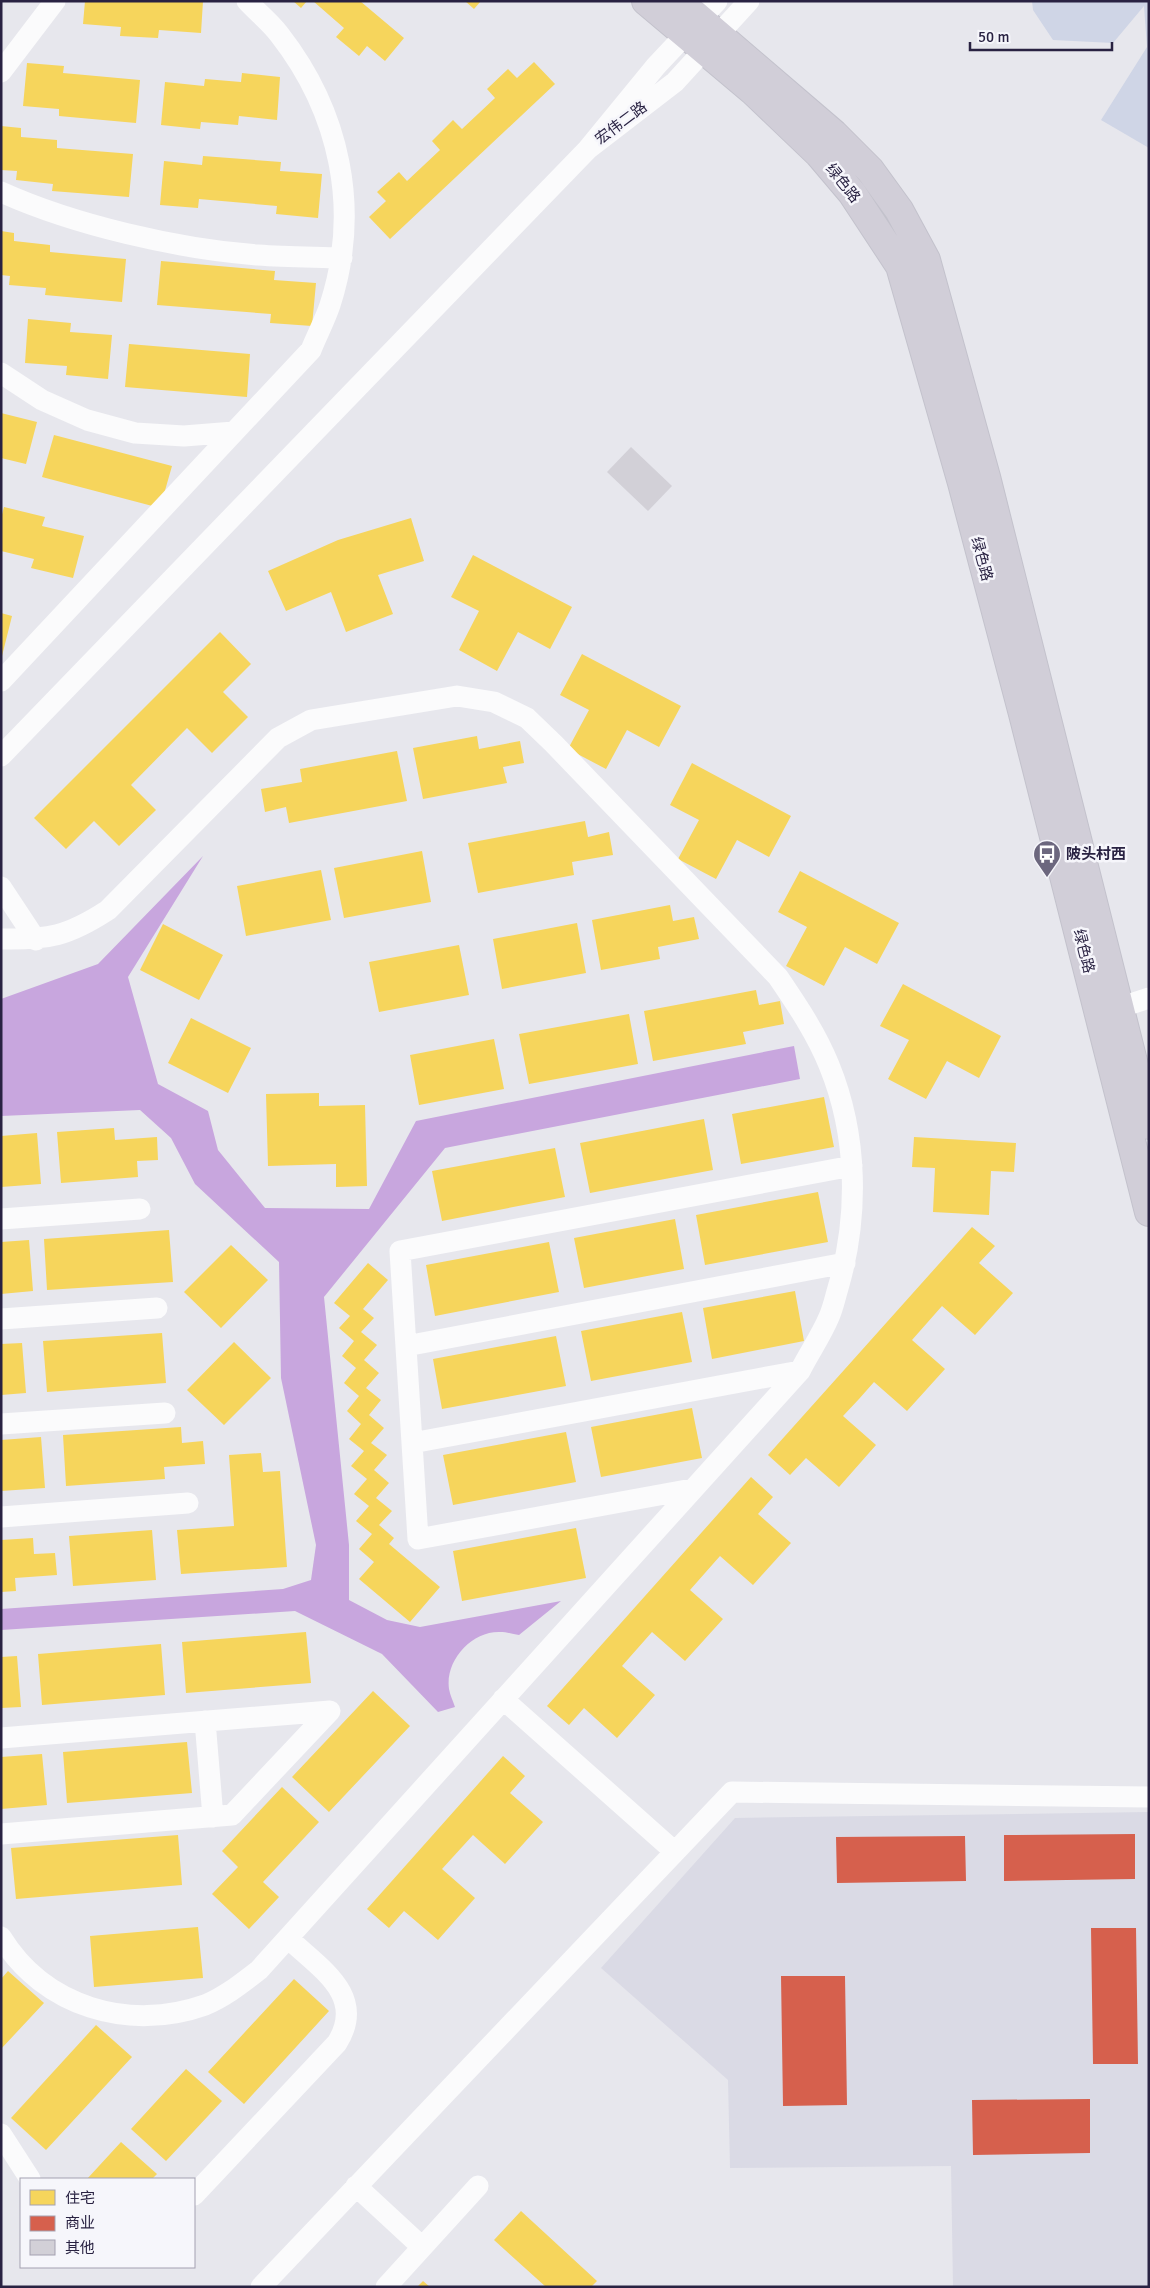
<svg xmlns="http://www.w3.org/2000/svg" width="1150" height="2288" viewBox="0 0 1150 2288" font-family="Signika,'Noto Sans SC',sans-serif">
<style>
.built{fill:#dadae5}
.green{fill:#cfd5e6}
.water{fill:#c8a6de}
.homes{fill:#f6d55c}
.shops{fill:#d6604d}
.building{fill:#d2d0d7}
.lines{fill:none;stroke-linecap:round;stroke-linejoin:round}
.major-casing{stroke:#c3c2cc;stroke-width:30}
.minor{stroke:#fbfbfc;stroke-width:21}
.major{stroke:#d1ced8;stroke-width:28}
.labels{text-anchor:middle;stroke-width:5;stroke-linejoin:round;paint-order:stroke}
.street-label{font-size:15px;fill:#292242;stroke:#f6f6fb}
.poi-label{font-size:15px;font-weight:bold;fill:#292242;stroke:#f6f6fb;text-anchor:start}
</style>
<rect width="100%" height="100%" fill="#e7e7ed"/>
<path class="built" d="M1149,1812V2287H953L951,2166L730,2168L728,2080L601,1968L735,1818Z"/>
<path class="green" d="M1032,1H1149V148L1101,120L1147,47L1144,6L1113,43L1053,40L1033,10Z"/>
<path class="water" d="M203,856L128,977L158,1084L208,1111L218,1150L265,1208L369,1209L416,1121L794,1046L800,1079L445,1148L324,1297L349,1545V1600L387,1620L420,1627L561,1601L519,1635C513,1634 507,1632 500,1632C472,1631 445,1660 449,1689C450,1695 453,1701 455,1707L438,1712L382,1654L295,1611L1,1630V1609L283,1589L311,1580L316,1545L281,1378L279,1262L195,1184L171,1138L140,1110L1,1116V999L98,964Z"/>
<path class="homes" d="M85,1H203L201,33L159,30L158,38L120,36L121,27L83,24Z
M293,1H307L301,8Z
M313,1H360L404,38L385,61L367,46L359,56L336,37L344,28Z
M465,1H481L474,9Z
M534,62L555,84L390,239L369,217L386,201L377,192L399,172L407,181L440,150L432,141L453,120L462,129L495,98L487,89L508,69L517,78Z
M27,63L64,66L63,73L140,80L136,123L59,116V109L23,106Z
M242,73L280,77L277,120L239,116L238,125L201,122L200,129L161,125L165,82L204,86L205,79L241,82Z
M1,126L21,128V137L57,140V148L133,154L129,197L52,191L53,184L16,180L17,171L1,170Z
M203,156L281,162L280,171L322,174L318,218L276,214L277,206L199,199L198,208L160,205L164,161L202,165Z
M1,231L14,233V241L50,245V252L126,259L122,302L45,295L46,288L9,285L10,276L1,275Z
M161,261L275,271L274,280L316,283L312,326L270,323L271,314L157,305Z
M28,319L71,323L70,332L112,335L108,379L66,375L67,366L25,363Z
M129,344L250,354L247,397L125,387Z
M1,413L37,422L26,464L1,458Z
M54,435L172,466L160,508L42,477Z
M4,507L45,517L42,526L84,536L73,578L31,568L34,559L1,551V518Z
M411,518L424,561L378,575L393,614L346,632L331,592L286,611L268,571L338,540Z
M473,555L572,607L550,649L518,632L497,671L459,650L479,611L451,597Z
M1,613L12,616L2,656H1Z
M220,632L251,664L223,692L248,717L212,753L187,728L131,785L156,810L119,846L94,821L66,849L34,818Z
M582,654L681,706L659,747L627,730L606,769L568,749L589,710L560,695Z
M477,736L479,749L520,741L524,763L503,767L507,783L423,799L413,748Z
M397,751L407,801L289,823L286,807L265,812L261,789L302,782L300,769Z
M692,763L791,816L769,857L737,840L716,879L678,859L699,820L670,805Z
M585,821L588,837L609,832L613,855L572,862L574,875L478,893L468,843Z
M422,851L431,902L344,918L334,868Z
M321,870L331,920L246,936L237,886Z
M800,871L899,923L877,964L845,947L824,986L786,966L807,927L778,912Z
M670,905L673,921L694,917L699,939L658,947L660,959L601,970L592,920Z
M577,923L586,973L502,989L493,939Z
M163,924L223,955L199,1000L140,970Z
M459,945L469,995L379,1012L369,962Z
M903,984L1001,1036L979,1078L947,1061L926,1099L888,1079L909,1040L880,1026Z
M756,990L759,1005L780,1001L784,1024L743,1032L746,1044L653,1061L644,1011Z
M629,1014L638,1064L529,1084L519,1034Z
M191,1018L251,1048L228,1093L168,1063Z
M494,1039L504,1089L419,1105L410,1055Z
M319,1093V1106L365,1105L367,1186L336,1187V1164L268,1166L266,1094Z
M824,1097L834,1147L741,1164L732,1114Z
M704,1119L713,1170L590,1193L580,1143Z
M114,1128L115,1140L157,1137L158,1160L137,1161L138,1177L61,1183L57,1132Z
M37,1133L41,1184L1,1187V1136Z
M914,1137L1016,1143L1014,1172L991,1171L989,1215L933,1212L935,1168L912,1167Z
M555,1148L565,1197L442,1221L432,1171Z
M818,1192L828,1242L705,1265L696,1215Z
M675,1219L684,1269L584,1288L574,1238Z
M972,1227L995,1246L979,1263L1013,1293L975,1335L942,1306L912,1340L945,1369L907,1411L874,1382L859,1399L843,1416L876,1445L839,1487L806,1458L790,1475L768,1455Z
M169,1230L173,1282L47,1290L44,1239Z
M29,1240L33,1291L1,1294V1242Z
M549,1242L559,1292L435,1316L426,1265Z
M231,1245L268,1280L221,1328L184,1292Z
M368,1263L388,1280L363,1309L374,1318L361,1332L377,1345L364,1360L379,1373L366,1388L381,1400L369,1415L384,1428L371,1443L387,1455L374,1470L389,1483L376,1498L392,1511L379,1525L394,1538L389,1544L440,1587L410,1622L359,1579L374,1562L359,1549L372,1534L356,1521L369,1506L354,1494L367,1479L351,1466L364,1451L349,1439L361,1424L347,1411L359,1396L344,1383L356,1368L342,1356L354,1341L339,1328L350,1316L334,1303Z
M795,1291L804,1341L712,1359L703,1308Z
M682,1312L692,1362L591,1381L581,1331Z
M162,1333L166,1383L47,1392L43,1341Z
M556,1336L566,1386L442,1409L433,1359Z
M234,1342L271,1378L224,1425L187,1390Z
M22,1343L26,1393L1,1395V1344Z
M692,1408L702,1458L601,1477L591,1427Z
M181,1427L182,1443L203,1441L205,1464L164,1467L165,1479L66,1486L63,1435Z
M566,1432L576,1482L453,1505L443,1455Z
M41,1437L45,1488L1,1491V1440Z
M261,1453L263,1472L280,1471L287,1567L181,1574L177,1530L234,1526L229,1455Z
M751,1477L773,1497L758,1514L791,1543L753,1585L720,1556L690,1590L723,1619L685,1661L652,1632L622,1666L655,1695L617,1738L584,1708L569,1725L547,1706Z
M576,1528L586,1578L462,1601L453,1551Z
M152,1530L156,1580L73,1586L69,1536Z
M33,1538L34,1554L55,1553L57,1575L15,1578L16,1591L1,1592V1540Z
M306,1632L311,1683L186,1693L182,1642Z
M161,1644L165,1695L42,1705L38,1654Z
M17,1656L21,1707L1,1708V1657Z
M373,1691L410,1726L329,1812L292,1777Z
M187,1742L192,1793L67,1803L63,1752Z
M42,1754L47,1805L1,1809V1757Z
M503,1756L525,1776L510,1793L543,1822L505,1864L473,1835L442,1869L475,1898L438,1940L404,1911L389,1928L367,1909Z
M282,1787L319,1822L263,1882L279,1897L249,1929L212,1894L238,1867L222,1851Z
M178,1835L182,1885L16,1899L11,1848Z
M198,1927L203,1978L94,1987L90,1936Z
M8,1971L44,2003L1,2049V1979Z
M294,1979L329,2011L244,2104L208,2072Z
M96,2025L132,2057L46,2150L11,2118Z
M186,2069L222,2101L166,2161L131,2129Z
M121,2142L157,2174L152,2179H87Z
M521,2211L597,2281L591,2287H546L494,2240Z
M423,2281L430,2287H417Z"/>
<path class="shops" d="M1135,1834V1879L1004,1881V1835Z
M965,1836L966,1881L837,1883L836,1837Z
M1091,1928H1136L1138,2064H1093Z
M781,1976H845L847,2105L783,2106Z
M1090,2099V2153L973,2155L972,2100Z"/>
<path class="building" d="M631,447L672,486L648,511L607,472Z"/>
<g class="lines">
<g class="major-casing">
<path id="major" d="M646,1L753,91L819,154L852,193L900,266L962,483L1023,714L1149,1212
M679,1L834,134L870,170L899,210L926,260L986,477L1149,1125"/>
</g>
<path class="minor" d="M717,1L656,66L588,149L675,82L749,1
M1,72L55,1
M1,192C74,225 178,249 258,255C286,257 314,257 342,258
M1,373L42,400L87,420L135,433L184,436L234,432
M1,681L311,350C317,335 325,320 330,305C361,209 340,112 279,34C270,22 257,12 247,1
M1,756L588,149
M1,887L36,940
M1,939C49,940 68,936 108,910L278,738L311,720L457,696L494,702L527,718L554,744L778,977C797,1005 816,1033 829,1065C858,1136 859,1216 838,1288C835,1298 833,1308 829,1317C821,1336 809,1353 800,1371L259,1970C242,1983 225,1997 205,2005C129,2032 44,2007 1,1937
M1106,1012L1149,998
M1,1219L140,1209
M1,1319L157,1308
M406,1346L845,1263
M1,1424L165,1413
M412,1443L800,1371
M692,1489L418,1539L400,1251L852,1166
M1,1517L188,1503
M503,1699L675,1852
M205,1721L213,1817
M1,1738L330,1711L232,1815L1,1834
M1,2134L30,2179
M356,2186L422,2247
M194,2195L337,2043C367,1995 319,1968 288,1938
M261,2287L732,1792L1149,1797
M386,2287L478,2186"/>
<use href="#major" class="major"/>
</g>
<defs>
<g id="bus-pin" transform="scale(1.4375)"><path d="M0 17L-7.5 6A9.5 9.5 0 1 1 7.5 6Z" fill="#6c677e" stroke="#f6f6fb"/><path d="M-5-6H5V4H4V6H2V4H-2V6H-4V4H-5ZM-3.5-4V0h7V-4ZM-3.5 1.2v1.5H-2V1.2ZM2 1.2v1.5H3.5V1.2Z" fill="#fff"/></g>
</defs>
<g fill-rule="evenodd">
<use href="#bus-pin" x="1047" y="854"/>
</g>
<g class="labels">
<g class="street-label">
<text transform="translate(621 123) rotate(-37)" y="5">宏伟二路</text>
<text transform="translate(843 183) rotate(51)" y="5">绿色路</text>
<text transform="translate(982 559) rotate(75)" y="5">绿色路</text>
<text transform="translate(1084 951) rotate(76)" y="5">绿色路</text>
</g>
<g class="poi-label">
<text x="1066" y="859">陂头村西</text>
</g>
</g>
<rect width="1150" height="2288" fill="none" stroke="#292242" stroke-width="5"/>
<rect x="20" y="2178" width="175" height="90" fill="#f6f6fb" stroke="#a4a1b1"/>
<rect x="30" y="2190" width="25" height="15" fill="#f6d55c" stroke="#a4a1b1"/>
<text x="65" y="2203" font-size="15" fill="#292242">住宅</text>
<rect x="30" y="2216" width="25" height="15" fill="#d6604d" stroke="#a4a1b1"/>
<text x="65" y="2228" font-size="15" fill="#292242">商业</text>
<rect x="30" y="2240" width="25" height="15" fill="#d2d0d7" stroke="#a4a1b1"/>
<text x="65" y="2253" font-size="15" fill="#292242">其他</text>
<path d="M970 42v8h142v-8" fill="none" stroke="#292242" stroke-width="2.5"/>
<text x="978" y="42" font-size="15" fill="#292242" stroke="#f6f6fb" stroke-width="4" paint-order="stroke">50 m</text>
</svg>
